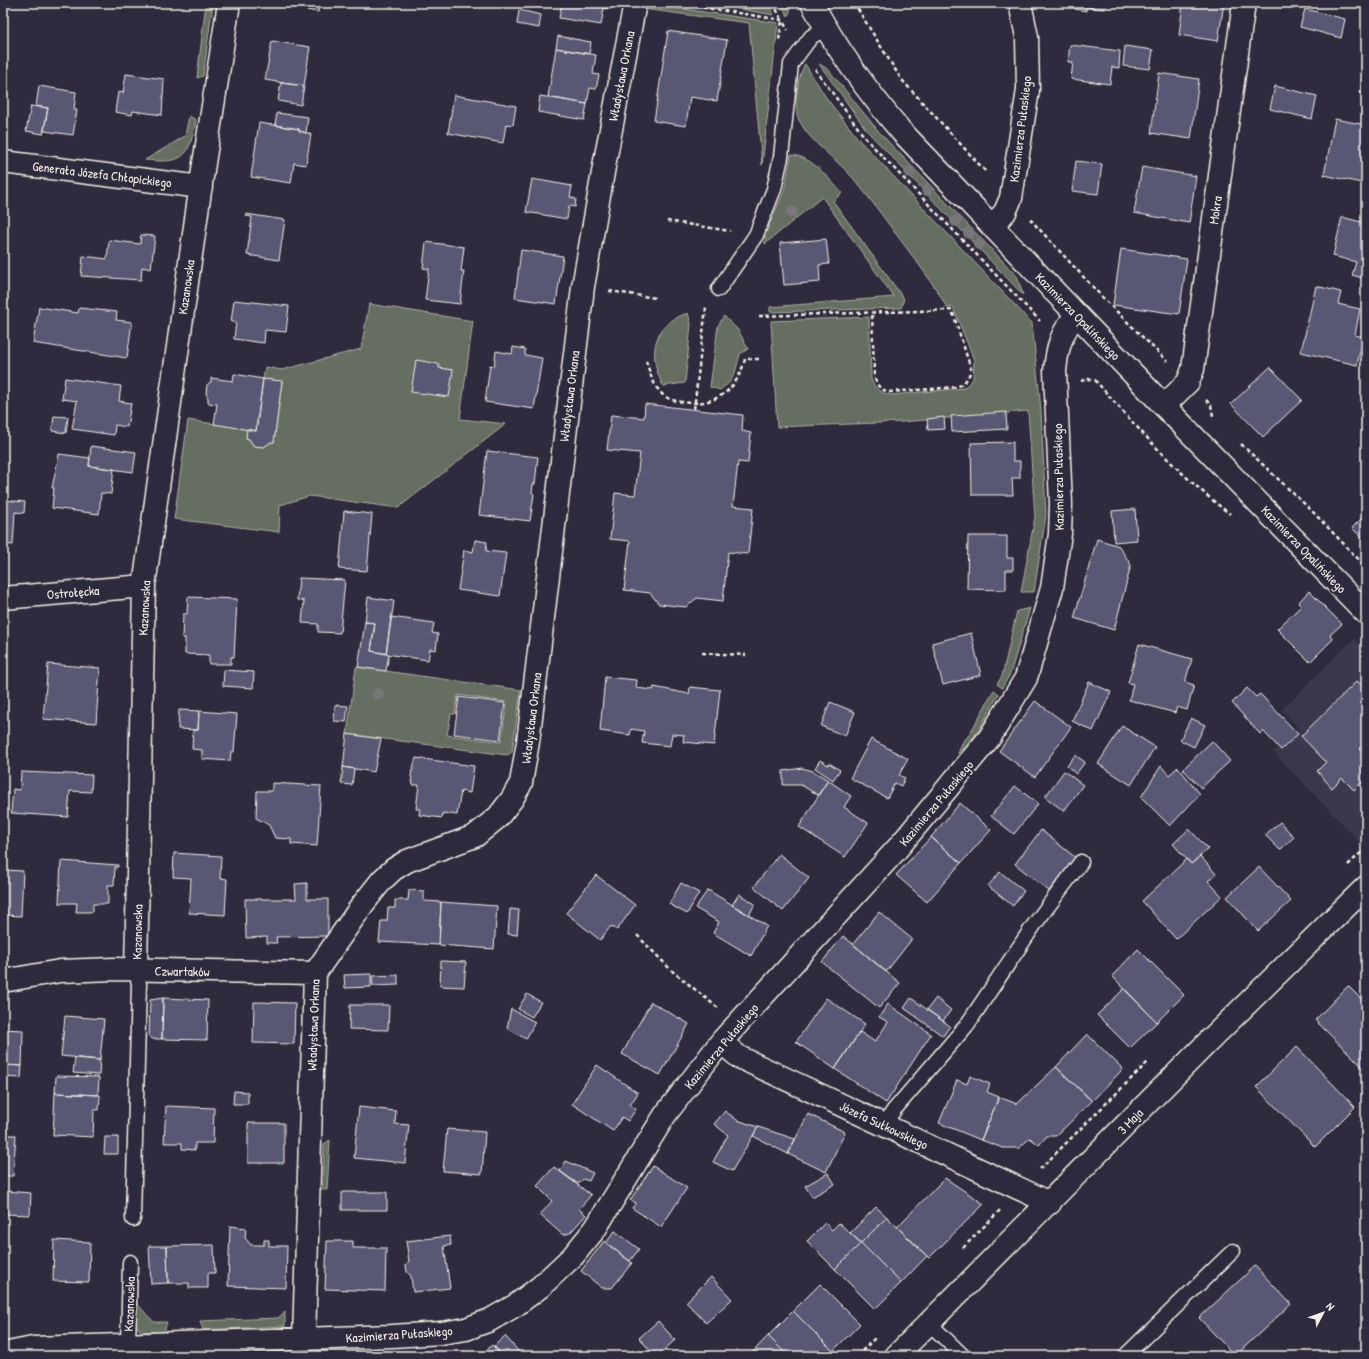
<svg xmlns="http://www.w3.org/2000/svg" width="1369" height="1359" viewBox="0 0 1369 1359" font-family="'Patrick Hand',sans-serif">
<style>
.built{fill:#3b384e}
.green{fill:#656e61;stroke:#acb0a4;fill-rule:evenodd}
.building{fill:#585875;stroke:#f4f1e8}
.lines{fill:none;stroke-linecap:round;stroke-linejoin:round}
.service-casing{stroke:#f4f1e8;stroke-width:17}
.minor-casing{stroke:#f4f1e8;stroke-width:25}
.tertiary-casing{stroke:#f4f1e8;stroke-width:25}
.secondary-casing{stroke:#f4f1e8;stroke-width:25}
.path{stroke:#f4f1e8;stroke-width:2.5;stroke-dasharray:4 3;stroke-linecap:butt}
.service{stroke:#2f2a3d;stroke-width:14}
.minor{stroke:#2f2a3d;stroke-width:22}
.tertiary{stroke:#2f2a3d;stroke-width:22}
.secondary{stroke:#2f2a3d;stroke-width:22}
.tree{fill:#78777a}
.labels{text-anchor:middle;stroke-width:4;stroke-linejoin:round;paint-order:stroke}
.street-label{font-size:13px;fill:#f4f1e8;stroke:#2f2a3d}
</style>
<rect width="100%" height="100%" fill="#2f2a3d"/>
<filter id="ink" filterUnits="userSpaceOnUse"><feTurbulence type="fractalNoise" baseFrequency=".025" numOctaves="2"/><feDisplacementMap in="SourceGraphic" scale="8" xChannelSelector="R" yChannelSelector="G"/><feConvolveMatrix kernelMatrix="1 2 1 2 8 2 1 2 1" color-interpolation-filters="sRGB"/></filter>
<g filter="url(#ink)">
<path class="built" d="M1354,638L1366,650V835L1359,841L1273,752L1299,729L1282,710Z"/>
<path class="green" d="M206,3H213L203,76L197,78Z
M644,3L778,23L762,165L749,23L643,9Z
M704,3H768L774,15Z
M780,3H790V12L788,16Z
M805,64L827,99L860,141L1032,323L1041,410L1046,515L1034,592H1021L1035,517L1028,411L902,422L777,427L771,321L869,317L871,379C875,389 880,393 891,395L964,388L973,379L974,360L953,307L947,308C934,283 916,261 899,238C884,218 869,197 853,178C836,158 810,143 799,120C793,109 798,74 805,64Z
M819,64L828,69L880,133L1017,276L1023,295L868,132Z
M189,116L196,120C189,157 185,164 145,160L185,136Z
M791,155C812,156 828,178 842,193L833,201L904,299L901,308L770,312V307L894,297L822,197L765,244V235L784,191Z
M369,304L473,321L460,419L506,424L398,508L310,496L280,505L279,532L174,519L188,420L247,429L246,438L249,439L254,446L264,447L271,442H274L282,382L263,379L265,367L282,370L361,349Z
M688,313L691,324L685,383L663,386C648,356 651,324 688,313Z
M724,316L738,330L748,349L740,354L735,373L730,382L720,390L710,387L718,326Z
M1030,608L1010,674L1002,688L997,684L1002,676L1017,611Z
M356,667L521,690L512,752L507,755L347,734ZM458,695L507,702L501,742L447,735L451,714H455Z
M994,690L999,694C988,712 975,743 958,754L962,743L969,735Z
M330,1140L327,1190H322L324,1144Z
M137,1304L154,1322H167L164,1332H141L136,1325Z
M285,1312V1326L203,1330L200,1321L278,1318Z"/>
<path class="building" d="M278,3H319L318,12L278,5Z
M562,3H611L610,9L604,8L601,25L559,18Z
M1069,3H1106L1105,9L1086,7V11L1075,9L1076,4Z
M1183,3H1224L1218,41L1179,35Z
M1305,9L1345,19L1341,38L1300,27Z
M519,10L541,15L539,28L517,24Z
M668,31L727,40L717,101L690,97L686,126L654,121Z
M558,36L591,42L589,54L556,48Z
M272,41L310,47L304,86L265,80Z
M1070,45L1120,51L1119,68L1112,67L1110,84L1071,79L1073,62H1068Z
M1125,46L1153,50L1150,69L1123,66Z
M556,48L596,55L593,74L599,75L596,89L590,88L587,104L548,97Z
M1366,58V94L1360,93Z
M1159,73L1199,79L1191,139L1151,133Z
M126,74L164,79L162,115L133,111L132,115L115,112L118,92L123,93Z
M281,83L304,86L301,105L278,101Z
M39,86L76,92L74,110H77L73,135L44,131L48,108L36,106Z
M1275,86L1317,96L1312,119L1270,109Z
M454,95L516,106L513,125L506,124L503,143L448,133Z
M540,96L587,104L584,120L538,112Z
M31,106L48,108L43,134L26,131Z
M277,113L308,117L306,133L299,131V129L275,125Z
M1335,119L1366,125V184L1324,175Z
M259,123L299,129V131L311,134L306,165L294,163L291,183L251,177Z
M1076,161L1102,164L1098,194L1072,191Z
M1142,167L1196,176L1189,223L1134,213Z
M532,179L572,186L570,197L576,199L575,207L569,206L567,219L526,212Z
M246,214L285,220L279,260L247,255L252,217L246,216Z
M1342,217L1365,223L1366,219V279L1352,275L1356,262L1333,256Z
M141,235L155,236L151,269L142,267L141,280L81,276L83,256L107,259L109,240L140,244Z
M826,239L829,264L819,265L820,282L784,285L780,243Z
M426,242L464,247L461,271H464L460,304L425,300L429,269L423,268Z
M1121,249L1187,259L1179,314L1113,305Z
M521,250L563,256L556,304L515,298Z
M1316,286L1341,292L1338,304L1360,309L1355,335L1363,337L1357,365L1301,352Z
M234,300L289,306L286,332L265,330L264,343L234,339L236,322H231Z
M39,307L78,313L79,308L117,312L116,320L132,322L127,358L33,343Z
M513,347L525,349V355L542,358L534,409L485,402L490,365L494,366L496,351L512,354Z
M416,360L439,364V368L453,370L449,397L411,392Z
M1270,367L1302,400L1263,437L1231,404Z
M234,374L263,379L256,431L214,424L217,404L208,403V398L206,393L207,385L211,382V378L233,381Z
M65,378L121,386L119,401L131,403L127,427L115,425L114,435L72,429L77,401L62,399Z
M263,379L282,381L274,442H271L264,447L254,446L249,439L246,438L247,429L256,431Z
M645,404L743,415L742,431L751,433L748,463L738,462L733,506L753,508L748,554L728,552L723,601L697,598L686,607L659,604L650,593L624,590L630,541L610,539L615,493L635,495L640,453L607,450L611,415L644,418Z
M1006,412L1007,429L952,432L951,416Z
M54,416L68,417L66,433L52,431Z
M944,417L945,429L928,430L927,419Z
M1013,442V461H1020V478H1012L1013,495H972L971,443Z
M91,446L136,452L133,472L89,466Z
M487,451L538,457L535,484H533L532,493L534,494L530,521L479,515Z
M59,454L90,458L89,466L114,469L111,494L101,493L99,514L52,508L54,488H52Z
M3,500L25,502L24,513L15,512L13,545L3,544Z
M1135,509L1137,540L1114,542L1112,511Z
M344,511L372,514L367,571L339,569Z
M1366,514V542L1352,528Z
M968,536H1007V558H1013V570H1006V590L967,589Z
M1097,539L1119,546L1131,565L1114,630L1074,618Z
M475,540L487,542L486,551L506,553L500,596L458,590L464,550L473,552Z
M299,578L345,580L340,633L318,632V624L302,623L304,601L297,600Z
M1309,591L1342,624L1330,635L1333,639L1310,662L1277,629L1301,606L1298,603Z
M188,597L237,599L234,657H231V664H209V655L185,654V638H182L183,614H187Z
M368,597L394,601L386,654L371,651L375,623L365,622Z
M391,617L434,623L432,633L438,634L436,650L430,649L428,660L386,654Z
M365,622L375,623L371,651L389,654L386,671L358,667Z
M971,633L981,675L943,685L932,643Z
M1139,644L1192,659L1185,682L1194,685L1187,710L1177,707L1175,713L1129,700L1133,684L1128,683Z
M48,664L100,668L96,723L43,719Z
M224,670L254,672L253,688L223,686Z
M605,677L637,680L636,688L653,690L654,687L689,694L690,687L720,690L714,745L683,742L684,735L672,734L670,746L642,743L644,731L631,729L630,735L600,731Z
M1357,681L1366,689V778L1354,790L1342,778L1332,788L1317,771L1326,762L1301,736Z
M1089,682L1111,692L1093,731L1072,721Z
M1247,688L1256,697L1260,694L1298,734L1281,750L1263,731L1260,734L1232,703Z
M459,697L505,703L500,740L454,734Z
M1035,701L1071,727L1035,777L999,751Z
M830,702L855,712L845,736L821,726Z
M335,705L348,706L346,722L334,721Z
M179,710L199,711L198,730L178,729Z
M199,711L237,714L234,752H231L230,761L202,759V750L192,749L193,730H198Z
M1191,718L1205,725L1194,747L1180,740Z
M1122,726L1155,747L1131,785L1098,764Z
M347,734L381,739L374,772L343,767Z
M871,739L908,759L899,775L905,778L901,786L895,783L887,798L850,778Z
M1212,741L1230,761L1201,788L1183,769Z
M1075,755L1085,762L1076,774L1067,766Z
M416,758L474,766L470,793L461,791L457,815L443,813L442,818L419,815L420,809H416L419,785H413L411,775Z
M820,760L828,765L829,763L840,770L833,780L815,768Z
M1161,766L1169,775L1178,767L1200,794L1170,826L1141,797Z
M343,767L354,769L352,785L341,784Z
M802,768L813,771L828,780L818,795L801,785H783V771Z
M1064,771L1083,785L1064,811L1045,797Z
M21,772L92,775L91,792L70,791L68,817L11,813L13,789L20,790Z
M828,780L851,796L844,807L868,823L845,857L799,827Z
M272,783L321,786L317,846L291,844V839L275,838L269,825L256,818L257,791H272Z
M1015,786L1038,804L1014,834L991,816Z
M960,803L991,830L961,863L931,837Z
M1280,822L1294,837L1280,850L1265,835Z
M1189,829L1208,849L1191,864L1173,844Z
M1041,830L1076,858L1049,891L1015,864Z
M931,837L961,863L927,902L896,875Z
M174,853L221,856L220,878L227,879L225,915L189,913L191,878L173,877Z
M779,854L809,878L783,911L754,887Z
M1200,856L1216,874L1208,881L1222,896L1176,939L1142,901L1187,859L1191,864Z
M61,861L118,865V867H115L114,885H108V904H93V912H76L77,903H59Z
M1259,867L1291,901L1258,931L1227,897Z
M3,870L23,871L21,916L3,915Z
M1000,872L1024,891L1013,906L988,886Z
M596,875L635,905L617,930L611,926L600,940L566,913Z
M307,883V899H328V936L276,937L277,943H267V937L246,938L245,899H296L295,884Z
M681,883L699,893L687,914L669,904Z
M409,890L424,891V901L441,902L439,945L379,942L381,921H387L388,908H395V900H408Z
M708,890L767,926L751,956L713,933L719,922L695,908Z
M739,894L755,904L749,915L732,905Z
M441,902L497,906L494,949L439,945Z
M510,909L519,910L517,935L508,934Z
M879,912L912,939L886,972L853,944Z
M843,936L900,983L879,1008L822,962Z
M1138,949L1184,995L1157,1022L1112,976Z
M441,961L466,962L464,987L440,986Z
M371,974V987L345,988L344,975Z
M398,975V985L373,986L372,976Z
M1348,986L1366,1004V1070L1315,1020Z
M1124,989L1157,1022L1130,1048L1097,1015Z
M527,994L541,1002L532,1017L518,1009Z
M163,998L208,1000L207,1040L162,1039Z
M163,998L162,1039H152L149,1037L150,1000Z
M826,998L865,1024L835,1069L796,1042Z
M911,998L950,1026L943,1036L904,1008Z
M936,998L951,1010L943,1021L927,1010Z
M254,1002L295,1003L294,1044L253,1043Z
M651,1002L689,1024L660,1075L622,1054Z
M888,1004L931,1034L886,1103L835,1069L860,1032L875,1042L888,1022L879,1017Z
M350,1005H389L388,1030L349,1029Z
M511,1009L535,1022L526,1039L507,1028Z
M65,1016L104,1019L100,1060L61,1056Z
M3,1029L23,1030L22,1066L3,1065Z
M1087,1034L1123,1069L1092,1101L1056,1067Z
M1297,1047L1355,1107L1315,1147L1256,1087Z
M75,1058L100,1060L99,1075L73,1073Z
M3,1065L22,1066L21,1078L3,1077Z
M597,1065L638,1093L630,1105L636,1109L628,1121L622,1117L613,1131L572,1104Z
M1056,1067L1092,1101L1056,1136H1047L1039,1145L1030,1138L1019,1148H1003L981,1140L999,1097L1017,1104Z
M56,1076L99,1077L98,1095L55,1093Z
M970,1076L990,1084L987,1092L999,1097L981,1140L939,1123L957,1080L967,1084Z
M234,1091L248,1092V1104H233Z
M55,1093L100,1095L99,1110H94L93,1137L53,1135Z
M166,1106L214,1108L213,1143H195V1150L182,1149V1143H164Z
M359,1107L396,1111L395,1124L409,1125L405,1163L354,1158Z
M725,1111L737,1120L758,1127L732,1171L713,1162L728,1135L714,1124Z
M808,1114L845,1132L826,1172L788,1154Z
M248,1123H284V1163H248Z
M758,1127L795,1139L788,1154L753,1136Z
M447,1129L485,1132L482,1174L443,1171Z
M3,1135H16L13,1176H3Z
M105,1137H118V1154H104Z
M566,1161L593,1173L589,1181L583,1179L578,1184L560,1171Z
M653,1166L687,1188L661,1227L632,1208L636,1203L630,1200Z
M554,1167L591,1195L579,1209L586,1215L570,1233L563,1235L540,1215L552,1201L537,1186Z
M828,1173L835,1184L812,1197L805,1186Z
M945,1178L984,1204L929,1258L897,1227Z
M5,1191L31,1193L30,1215L4,1214Z
M342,1192H387V1210H342Z
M876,1207L887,1217L861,1243L850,1233Z
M887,1217L927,1256L901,1283L861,1243Z
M825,1223L832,1230L839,1223L861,1243L835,1269L807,1241Z
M230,1226L246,1228L245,1238L251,1245H264V1240H269V1246H287L286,1288L228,1286Z
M615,1231L639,1249L630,1261L606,1243Z
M450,1236L451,1245L444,1246L450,1288L413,1292L411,1276L407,1272L406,1265L409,1261L406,1241Z
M54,1240L90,1242L89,1282L53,1281Z
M327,1241H353V1248H386L385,1291L325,1289Z
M604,1241L632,1263L612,1288H602L581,1271Z
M861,1243L901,1283L875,1309L835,1269Z
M214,1245L215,1273H208V1288H189V1283H168L167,1246Z
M149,1246H167L168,1283L151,1284Z
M1255,1266L1291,1304L1235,1356L1199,1318Z
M711,1277L732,1299L706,1323L686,1302Z
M820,1284L860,1324L833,1351L793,1311Z
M793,1311L833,1351L829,1356H788L768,1336Z
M658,1321L675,1340L657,1356H655L639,1338Z
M505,1336L521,1354L520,1356H503L494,1346Z
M768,1336L788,1356H749Z
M492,1345L503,1356H480Z"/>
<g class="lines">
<g class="service-casing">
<path id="service" d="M719,289L756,235L774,189L781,157L791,64L811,37L825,28
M884,1125L894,1110L967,1025L1034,925L1081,862
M133,1219L139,984L136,970
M929,1323L963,1356
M128,1345L130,1262
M1125,1356L1233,1251"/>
</g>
<g class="minor-casing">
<path id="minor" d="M3,162L201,187
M992,226L1005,212L1011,198L1028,90L1027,37L1020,3
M1164,406L1188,382L1193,369L1244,3
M3,598L144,586
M136,970L144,586L203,170L229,3
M3,981L60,971L114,969L315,973
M721,1042L739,1057L1050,1203
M304,1339L315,973L363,904L382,880L394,869L407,861L475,836L498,817L512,799L521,783L528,742L583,287L605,161L635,3
M3,1354L33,1348L392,1336L441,1333L466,1329L490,1320L516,1305L540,1287L573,1256L595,1229L665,1115L721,1042L897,849L990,737L1026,678L1052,588L1060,534L1061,504L1055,371C1057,349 1061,331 1077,315"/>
</g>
<g class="tertiary-casing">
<path id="tertiary" d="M812,3C837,50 867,91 901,131L1164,406L1366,613"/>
</g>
<g class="secondary-casing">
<path id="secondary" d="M896,1356L1214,1036L1366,887"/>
</g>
<path class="path" d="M675,3L782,20L788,30
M773,3L782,20L779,40
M854,3L901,79L987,173
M815,69L866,139L1040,321
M1030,219L1103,298L1167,361
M667,221L730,231
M609,291L656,298
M759,316L952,310L971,369C969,378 965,383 957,387L889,392C879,389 876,385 874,374L872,312
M646,361C650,373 653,385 662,394C667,399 675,401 682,402C715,407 737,391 745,359H760
M1081,381L1087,379L1095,380C1137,428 1180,476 1230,514
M1206,400L1211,405L1213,416
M694,409L706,307
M1241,444L1313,512L1366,567
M702,653L746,655
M1348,865L1366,848
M637,935L671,970L718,1008
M1040,1169L1149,1061
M963,1248L1000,1210
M857,1356L875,1338"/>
<use href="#service" class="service"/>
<use href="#minor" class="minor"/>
<use href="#tertiary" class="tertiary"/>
<use href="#secondary" class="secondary"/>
</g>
<g class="tree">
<circle cx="910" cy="172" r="6"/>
<circle cx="927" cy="190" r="6"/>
<circle cx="792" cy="212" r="6"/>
<circle cx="956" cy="221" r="6"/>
<circle cx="969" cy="233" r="6"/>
<circle cx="979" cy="244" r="6"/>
<circle cx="378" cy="694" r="6"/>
</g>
</g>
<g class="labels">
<g class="street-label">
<text transform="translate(621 76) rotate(-79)" y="5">Władysława Orkana</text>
<text transform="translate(1020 129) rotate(-83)" y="5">Kazimierza Pułaskiego</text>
<text transform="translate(102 174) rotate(7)" y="5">Generała Józefa Chłopickiego</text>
<text transform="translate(1215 210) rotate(-82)" y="5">Mokra</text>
<text transform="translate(186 287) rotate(-82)" y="5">Kazanowska</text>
<text transform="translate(1078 316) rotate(46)" y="5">Kazimierza Opalińskiego</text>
<text transform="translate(569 396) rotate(-83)" y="5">Władysława Orkana</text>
<text transform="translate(1058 477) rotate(-91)" y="5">Kazimierza Pułaskiego</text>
<text transform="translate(1304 549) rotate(46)" y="5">Kazimierza Opalińskiego</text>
<text transform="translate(73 592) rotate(-5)" y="5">Ostrołęcka</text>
<text transform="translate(144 608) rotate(-87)" y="5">Kazanowska</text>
<text transform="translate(531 718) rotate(-83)" y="5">Władysława Orkana</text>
<text transform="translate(936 803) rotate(-50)" y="5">Kazimierza Pułaskiego</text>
<text transform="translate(137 932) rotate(-89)" y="5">Kazanowska</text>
<text transform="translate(182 971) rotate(1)" y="5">Czwartaków</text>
<text transform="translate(313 1025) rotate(-88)" y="5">Władysława Orkana</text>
<text transform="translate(721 1046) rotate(-50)" y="5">Kazimierza Pułaskiego</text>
<text transform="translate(1130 1121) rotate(-46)" y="5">3 Maja</text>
<text transform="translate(884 1125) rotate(25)" y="5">Józefa Sułkowskiego</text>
<text transform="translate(129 1304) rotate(-88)" y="5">Kazanowska</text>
<text transform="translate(399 1334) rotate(-4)" y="5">Kazimierza Pułaskiego</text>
</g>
</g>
<rect width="1369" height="1359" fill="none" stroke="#2f2a3d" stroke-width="16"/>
<rect x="8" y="8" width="1353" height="1343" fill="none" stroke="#f4f1e8" stroke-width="1.5" filter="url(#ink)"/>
<g transform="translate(1323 1313) rotate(49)" stroke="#2f2a3d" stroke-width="3" paint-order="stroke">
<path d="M0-3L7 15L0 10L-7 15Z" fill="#f4f1e8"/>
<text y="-6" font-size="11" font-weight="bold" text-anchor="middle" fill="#f4f1e8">N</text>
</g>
</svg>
